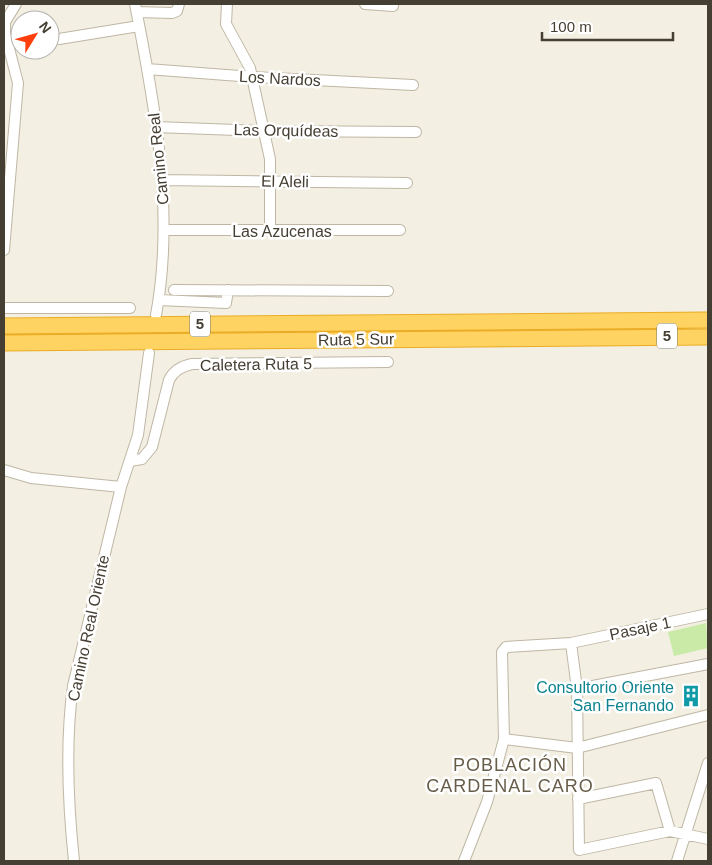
<svg xmlns="http://www.w3.org/2000/svg" width="712" height="865" viewBox="0 0 712 865" font-family="Arial,sans-serif">
<style>
.green{fill:#c9eba7}
.lines{fill:none;stroke-linecap:round;stroke-linejoin:round}
.minor-casing{stroke:#bfb7a4;stroke-width:12}
.highway-casing{stroke:#eaac25;stroke-width:17}
.minor{stroke:#fff;stroke-width:10}
.highway{stroke:#ffd361;stroke-width:15}
.labels{text-anchor:middle;stroke-width:5;stroke-linejoin:round;paint-order:stroke}
.shield{fill:#fff;stroke:#7d7870;stroke-width:1}
.shield-label{font-size:15px;font-weight:bold;fill:#453e32}
.street-label{font-size:16px;fill:#453e32;stroke:#fff}
.culture-label{font-size:16px;fill:#0d838f;stroke:#fff;text-anchor:end}
.neighbourhood-label{font-size:18px;letter-spacing:1px;fill:#685d49;stroke:#fff}
</style>
<rect width="100%" height="100%" fill="#f3efe2"/>
<path class="green" d="M706,623L708,648L674,656L668,632Z"/>
<g class="lines">
<g class="minor-casing">
<path id="minor" d="M135,4C155,106 175,212 156,315
M227,4L226,24L250,68L270,159V231
M365,4L393,6V4
M137,12L172,13L177,11L179,4
M59,39L139,26
M147,69L253,77L413,85
M156,127L263,131L416,132
M162,180L407,183
M164,230H400
M4,250L18,83L5,33V22L16,4
M174,290L388,291
M159,300L226,303L228,290
M4,308H130
M130,461L142,459L152,447L169,380C174,370 182,366 192,364L388,362
M4,470L31,478L121,487
M571,643L577,689L579,850L670,831L708,839
M577,689L708,664
M504,739L577,748L708,715
M578,799L656,783L670,831
M74,861C68,804 65,743 73,686L121,487L138,435L149,353
M464,861L487,802L504,739L502,652L506,647L571,643L708,614
M677,861L708,763"/>
</g>
<g class="highway-casing">
<path id="highway" d="M4,326L708,320
M4,343L708,337"/>
</g>
<use href="#minor" class="minor"/>
<use href="#highway" class="highway"/>
</g>
<defs>
<g id="building-bare" transform="scale(1.725)"><path d="M-4-6H4V6H1V3H-1V6H-4ZM-2.5-4.3h1.7v1.8h-1.7ZM.8-4.3h1.7v1.8H.8ZM-2.5-1h1.7V.8h-1.7ZM.8-1h1.7V.8H.8Z" fill="#0f9aa8" stroke="#fff" stroke-width="2.5" paint-order="stroke"/></g>
</defs>
<g fill-rule="evenodd">
<use href="#building-bare" x="691" y="696"/>
</g>
<g class="labels">
<g class="shield">
<rect x="190" y="311.5" width="20" height="25" rx="4"/>
<rect x="657" y="323.5" width="20" height="25" rx="4"/>
</g>
<g class="shield-label">
<text x="200" y="329">5</text>
<text x="667" y="341">5</text>
</g>
<g class="street-label">
<text transform="translate(280 78) rotate(3)" y="6">Los Nardos</text>
<text transform="translate(286 130) rotate(1)" y="6">Las Orquídeas</text>
<text transform="translate(158 159) rotate(-96)" y="6">Camino Real</text>
<text transform="translate(285 181) rotate(1)" y="6">El Aleli</text>
<text x="282" y="237">Las Azucenas</text>
<text transform="translate(356 339) rotate(-1)" y="6">Ruta 5 Sur</text>
<text transform="translate(256 364) rotate(-1)" y="6">Caletera Ruta 5</text>
<text transform="translate(88 628) rotate(-78)" y="6">Camino Real Oriente</text>
<text transform="translate(640 628) rotate(-12)" y="6">Pasaje 1</text>
</g>
<g class="culture-label">
<text x="674" y="693">Consultorio Oriente<tspan x="674" dy="18">San Fernando</tspan></text>
</g>
<g class="neighbourhood-label">
<text x="510" y="771">POBLACIÓN<tspan x="510" dy="21">CARDENAL CARO</tspan></text>
</g>
</g>
<rect width="712" height="865" fill="none" stroke="#453e32" stroke-width="10"/>
<g transform="translate(35 35) rotate(53)"><circle r="24" fill="#ffffff" stroke="#b5b2ad"/>
<path d="M0-4L9 19L0 12L-9 19Z" fill="#ff3e0d"/>
<text y="-8" font-size="14" font-weight="bold" text-anchor="middle" fill="#453e32">N</text>
</g>
<path d="M542 32v8h131v-8" fill="none" stroke="#453e32" stroke-width="2.5"/>
<text x="550" y="32" font-size="15" fill="#453e32" stroke="#ffffff" stroke-width="4" paint-order="stroke">100 m</text>
</svg>
